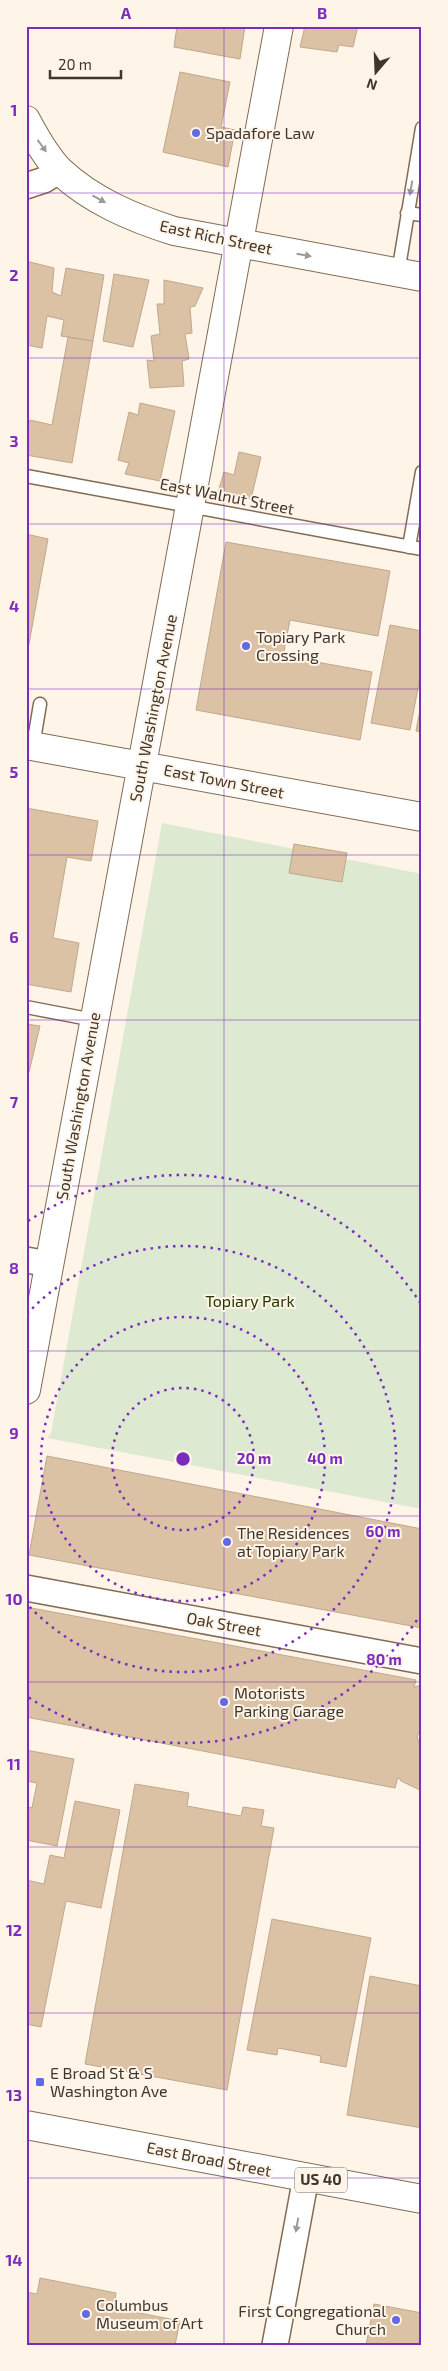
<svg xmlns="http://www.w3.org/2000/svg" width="448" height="2371" viewBox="0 0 448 2371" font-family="'Exo 2',sans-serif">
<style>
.green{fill:#ddead1}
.building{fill:#dbc2a4;stroke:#bfa88c}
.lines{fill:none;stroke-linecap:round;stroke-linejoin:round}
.lane-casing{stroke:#826c52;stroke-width:15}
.street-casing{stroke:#826c52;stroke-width:28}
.secondary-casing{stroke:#826c52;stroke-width:30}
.primary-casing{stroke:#826c52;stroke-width:30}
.lane{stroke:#fff;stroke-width:12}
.street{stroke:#fff;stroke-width:25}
.secondary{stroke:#fff;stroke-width:28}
.primary{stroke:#fff;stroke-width:28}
.oneway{fill:#a09a95}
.grid{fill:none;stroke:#7b2cbf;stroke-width:1;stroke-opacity:0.55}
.ring{fill:none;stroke:#7b2cbf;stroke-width:2.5;stroke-dasharray:2.5 5}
.poi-dot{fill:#6269e2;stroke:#fef4e8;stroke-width:2}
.labels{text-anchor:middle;stroke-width:4;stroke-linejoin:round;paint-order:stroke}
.shield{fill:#fef4e8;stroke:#796f64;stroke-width:1}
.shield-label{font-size:15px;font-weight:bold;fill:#40362b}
.poi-label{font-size:16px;fill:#40362b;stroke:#fef4e8;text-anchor:start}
.street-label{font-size:16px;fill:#40362b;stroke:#fef4e8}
.park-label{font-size:16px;fill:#253904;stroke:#fef4e8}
.centre{fill:#7b2cbf;stroke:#fef4e8;stroke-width:2.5}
.ring-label{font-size:15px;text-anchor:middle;font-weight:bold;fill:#7b2cbf;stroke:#fef4e8;stroke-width:4;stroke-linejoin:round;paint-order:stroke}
.neatline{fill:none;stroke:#7b2cbf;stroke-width:2}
.grid-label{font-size:16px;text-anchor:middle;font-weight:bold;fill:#7b2cbf}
</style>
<rect width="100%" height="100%" fill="#fef4e8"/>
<path class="green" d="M162,823L422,874V1509L47,1438L51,1433Z"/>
<path class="building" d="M177,26H245L240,59L174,47Z
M305,26H358L353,47L339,45L337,52L300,47Z
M180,72L230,82L221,127L235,130L228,167L163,152Z
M26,261L54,268L52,292L61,296L66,268L104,275L93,341L61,336L64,320L47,316L42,348L26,345Z
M114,274L149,280L133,347L103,341Z
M164,280L203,288L195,306L190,307L192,333L185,334L189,359L182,361L184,386L150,388L147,360L154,361L151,336L160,334L157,304H164Z
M68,337L93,341L72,463L26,455V432L30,420L52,425Z
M140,403L175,411L160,481L125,474L129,463L118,460L129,412L138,415Z
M239,452L261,457L251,499L218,492L224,472L234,475Z
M26,534L48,539L26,660Z
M226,542L390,571L378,636L290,620L283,656L372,672L360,740L196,710Z
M390,625L422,631V667L410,730L371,723Z
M422,699V732L416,731Z
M26,808L98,821L91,861L67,857L53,938L79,943L71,992L26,984Z
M294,844L347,853L342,882L289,873Z
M26,1024L40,1026L29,1072L26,1071Z
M47,1456L422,1529V1628L29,1555Z
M26,1607L416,1680L414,1687L422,1685V1724L417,1737L422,1749V1791L401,1781L398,1777L395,1788L26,1717Z
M26,1750L74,1759L57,1846L26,1840V1806L32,1808L37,1783L26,1781Z
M135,1784L189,1793L187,1806L241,1816L243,1807L264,1810L261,1826L274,1828L227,2090L85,2064Z
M75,1801L120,1810L101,1908L66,1901L41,2027L26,2024V1880L44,1884L50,1855L64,1858Z
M272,1919L371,1938L346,2067L320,2062L321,2056L278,2048L277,2055L247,2050Z
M370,1976L422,1986V2128L347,2115Z
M40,2278L116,2293L114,2308L180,2321L175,2345H26V2292L37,2294Z
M374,2304L422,2313L419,2345H366Z"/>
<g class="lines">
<g class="lane-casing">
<path id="lane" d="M407,213L422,215
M398,273L422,128
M26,476L422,549
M409,547L422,472
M33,746L40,704
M26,1007L94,1020"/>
</g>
<g class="street-casing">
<path id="street" d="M26,186L44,180L60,170
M26,1260L49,1264
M26,1588L422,1661
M275,2345L306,2177"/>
</g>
<g class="secondary-casing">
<path id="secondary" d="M26,745L422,817
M26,1390L279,26"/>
</g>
<g class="primary-casing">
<path id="primary" d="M26,120C35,137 46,157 60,171C92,201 133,218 174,231L422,277
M26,2125L422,2199"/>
</g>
<use href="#lane" class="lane"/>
<use href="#street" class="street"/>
<use href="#secondary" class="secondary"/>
<use href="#primary" class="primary"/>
</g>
<defs><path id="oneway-solid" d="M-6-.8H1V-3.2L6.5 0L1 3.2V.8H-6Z" transform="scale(1.25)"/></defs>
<g class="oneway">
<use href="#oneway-solid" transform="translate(42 146) rotate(54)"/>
<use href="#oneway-solid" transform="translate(411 188) rotate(100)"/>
<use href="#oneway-solid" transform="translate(99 199) rotate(29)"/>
<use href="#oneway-solid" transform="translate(304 255) rotate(10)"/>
<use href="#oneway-solid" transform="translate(297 2225) rotate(100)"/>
</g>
<path class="grid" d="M224,26V2345M26,193H422M26,358H422M26,524H422M26,689H422M26,855H422M26,1020H422M26,1186H422M26,1351H422M26,1516H422M26,1682H422M26,1847H422M26,2013H422M26,2178H422"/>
<g class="ring">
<circle cx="183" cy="1459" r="71"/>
<circle cx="183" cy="1459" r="142"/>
<path d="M27 1314A213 213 0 1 1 27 1604"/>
<path d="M421 1614A284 284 0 0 1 28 1697M28 1221A284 284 0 0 1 421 1304"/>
</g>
<g class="poi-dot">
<circle cx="196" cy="133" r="5"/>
<circle cx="246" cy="646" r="5"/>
<circle cx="227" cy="1542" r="5"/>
<circle cx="224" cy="1702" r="5"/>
<rect x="35" y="2077" width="10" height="10" rx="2.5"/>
<circle cx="86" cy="2314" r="5"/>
<circle cx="396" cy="2320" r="5"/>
</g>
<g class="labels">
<rect class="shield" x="295" y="2167.5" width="52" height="25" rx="4"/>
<g class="shield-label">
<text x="321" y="2185">US 40</text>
</g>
<g class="poi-label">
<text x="206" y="139">Spadafore Law</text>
<text x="256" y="643">Topiary Park<tspan x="256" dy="18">Crossing</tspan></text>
<text x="237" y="1539">The Residences<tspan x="237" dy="18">at Topiary Park</tspan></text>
<text x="234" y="1699">Motorists<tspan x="234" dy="18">Parking Garage</tspan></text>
<text x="50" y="2079">E Broad St &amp; S<tspan x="50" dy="18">Washington Ave</tspan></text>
<text x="96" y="2311">Columbus<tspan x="96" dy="18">Museum of Art</tspan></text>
<text x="386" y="2317" text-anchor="end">First Congregational<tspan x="386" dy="18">Church</tspan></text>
</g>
<g class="street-label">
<text transform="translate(216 237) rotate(12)" y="6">East Rich Street</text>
<text transform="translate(227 496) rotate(11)" y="6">East Walnut Street</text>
<text transform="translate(153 708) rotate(-79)" y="6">South Washington Avenue</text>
<text transform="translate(224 781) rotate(11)" y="6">East Town Street</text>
<text transform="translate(78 1106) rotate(-80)" y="6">South Washington Avenue</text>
<text transform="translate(224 1624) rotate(10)" y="6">Oak Street</text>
<text transform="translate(209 2159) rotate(11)" y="6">East Broad Street</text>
</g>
<g class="park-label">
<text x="250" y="1307">Topiary Park</text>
</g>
</g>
<circle cx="183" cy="1459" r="8" class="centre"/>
<g class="ring-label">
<text x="254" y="1464">20 m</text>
<text x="325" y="1464">40 m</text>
<text x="383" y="1537">60 m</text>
<text x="384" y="1665">80 m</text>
</g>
<rect width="448" height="2371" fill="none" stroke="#fef4e8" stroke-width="55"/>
<g transform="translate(376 72) rotate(199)" stroke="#fef4e8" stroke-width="4" paint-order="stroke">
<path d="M0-4L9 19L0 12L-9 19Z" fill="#40362b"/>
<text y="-8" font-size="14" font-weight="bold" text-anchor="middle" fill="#40362b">N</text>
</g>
<path d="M50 70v8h71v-8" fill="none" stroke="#40362b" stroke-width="2.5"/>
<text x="58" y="70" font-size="15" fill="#40362b" stroke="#fef4e8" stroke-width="4" paint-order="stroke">20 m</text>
<rect x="28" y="28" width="392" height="2316" class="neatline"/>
<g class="grid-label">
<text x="126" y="19">A</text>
<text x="322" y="19">B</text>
<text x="14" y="116">1</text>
<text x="14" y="281">2</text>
<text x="14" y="447">3</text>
<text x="14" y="612">4</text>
<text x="14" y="778">5</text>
<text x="14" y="943">6</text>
<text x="14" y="1108">7</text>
<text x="14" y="1274">8</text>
<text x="14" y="1439">9</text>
<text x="14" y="1605">10</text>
<text x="14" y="1770">11</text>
<text x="14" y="1936">12</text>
<text x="14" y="2101">13</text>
<text x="14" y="2266">14</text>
</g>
</svg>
